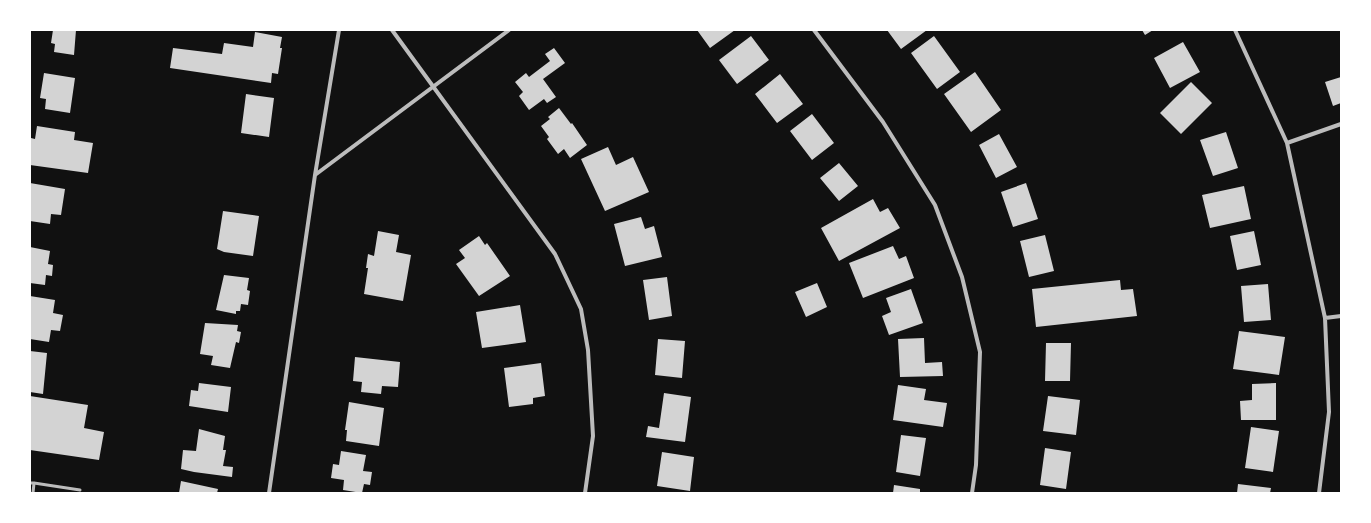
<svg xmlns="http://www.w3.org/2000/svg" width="1371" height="523" viewBox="0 0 1371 523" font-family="Overpass,sans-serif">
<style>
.building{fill:#d3d3d3}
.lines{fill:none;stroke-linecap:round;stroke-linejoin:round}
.service{stroke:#bcbcbc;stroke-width:3}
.minor{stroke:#bcbcbc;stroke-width:4}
</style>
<rect width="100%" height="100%" fill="#111"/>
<path class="building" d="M53,30H76L74,55L54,52L55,44L51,43Z
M697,30H735L710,48Z
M887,30H927L901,49Z
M1142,30H1153L1145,35Z
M255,32L282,37L280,48H282L278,74L272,73L271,83L170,68L173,48L222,54L224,43L253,47Z
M751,36L769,60L737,84L719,60Z
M934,36L960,72L937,89L911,53Z
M1183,42L1200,72L1170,88L1154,58Z
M554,48L565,63L543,79L556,97L547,103L544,99L529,110L519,96L523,92L515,82L526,73L529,77L550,61L545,54Z
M975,72L1001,110L971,132L944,94Z
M44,73L75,78L70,113L45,109L46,99L40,98Z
M780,74L803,104L777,123L755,94Z
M1341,77V103L1333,106L1325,82Z
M1191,82L1212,103L1181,134L1160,113Z
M246,94L274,98L269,137L241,133Z
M559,108L571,124L572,123L587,145L570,158L564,149L558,154L547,139L549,137L541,126L550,119L548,117Z
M812,114L834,143L812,160L790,131Z
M37,126L75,132L74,140L93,143L88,173L30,165L31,138L35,139Z
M1226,132L1238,168L1213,176L1200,140Z
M999,134L1017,167L996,178L979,145Z
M608,147L616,165L633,157L649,192L605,211L581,159Z
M839,163L858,186L839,201L820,178Z
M30,183L65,189L61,215L51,214L50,224L30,221Z
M1026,183L1038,219L1013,227L1001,192Z
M1244,186L1251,219L1210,228L1202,195Z
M873,199L880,212L888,208L900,228L839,261L821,228Z
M223,211L259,216L253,256L224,252L217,249Z
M641,217L645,229L654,226L662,257L625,266L614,224Z
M378,231L399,235L396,252L411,255L403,301L364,294L368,268H366L368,254L374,256Z
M1254,231L1261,265L1237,270L1230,236Z
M1045,235L1054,271L1029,277L1020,241Z
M479,236L485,245L487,243L510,276L479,296L456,264L465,258L459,250Z
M893,246L899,259L906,256L914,278L863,298L849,263Z
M30,247L50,251L48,264L53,265L52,276L46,275L45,285L30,283Z
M224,275L249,278L247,290L250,291L248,305L241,304L240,311H236V314L216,310Z
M667,277L672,316L649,320L643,280Z
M1120,280L1121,290L1133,289L1137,316L1036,327L1032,289Z
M817,283L827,307L806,317L795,292Z
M1268,284L1271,320L1244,322L1241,286Z
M911,289L923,323L889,335L882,316L891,312L886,298Z
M30,296L55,300L53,313L63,315L60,331L51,330L49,342L30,339Z
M520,305L526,342L482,348L476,312Z
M205,323L238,325L237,331L241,332L239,343L236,342L230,368L211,365L213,356L200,354Z
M1239,331L1285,337L1279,375L1233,369Z
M924,338L925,363L942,362L943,376L900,377L898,339Z
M658,339L685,341L682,378L655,375Z
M1046,343H1071L1070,381H1045Z
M30,351L47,353L43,394L30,392Z
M355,357L400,362L398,387L382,386L381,394L361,392L362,382L353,381Z
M541,363L545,396L533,398V404L509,407L504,368Z
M199,383L231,387L228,412L189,406L191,390L198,391Z
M1276,383V420H1241L1240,401L1252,400V384Z
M898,385L926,389L924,400L947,403L943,427L893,420Z
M664,393L691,397L685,442L646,437L648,426L659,428Z
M30,396L88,405L84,428L104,432L99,460L30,450Z
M1048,396L1080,400L1076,435L1043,431Z
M349,402L384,408L379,446L346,441L347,430H345Z
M1251,427L1279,431L1273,472L1245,468Z
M199,429L225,436L223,450H226L223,466L233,467L232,477L194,472L181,469L183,450L196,451Z
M901,435L926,438L920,476L896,472Z
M1045,448L1071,452L1066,489L1040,485Z
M341,451L366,455L363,471L372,472L370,485L364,484L362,493L343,490L344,480L331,478L333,464L339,465Z
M662,452L694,457L690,491L657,486Z
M181,481L218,489L217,493H179Z
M1238,484L1271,488L1270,493H1237Z
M894,485L920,489V493H893Z"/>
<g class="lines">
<path class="service" d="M30,483H34L33,493
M34,483L80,490"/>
<path class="minor" d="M392,30L555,254L581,309L588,350L593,436L585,493
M814,30L883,122L935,205L962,277L980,352L976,465L972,493
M1235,30L1287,143L1325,318L1329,412L1319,493
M1287,143L1341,124
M315,175L509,30
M1325,318L1341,316
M269,493L315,175L339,30"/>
</g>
<rect width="1371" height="523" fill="none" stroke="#ffffff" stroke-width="62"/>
</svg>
